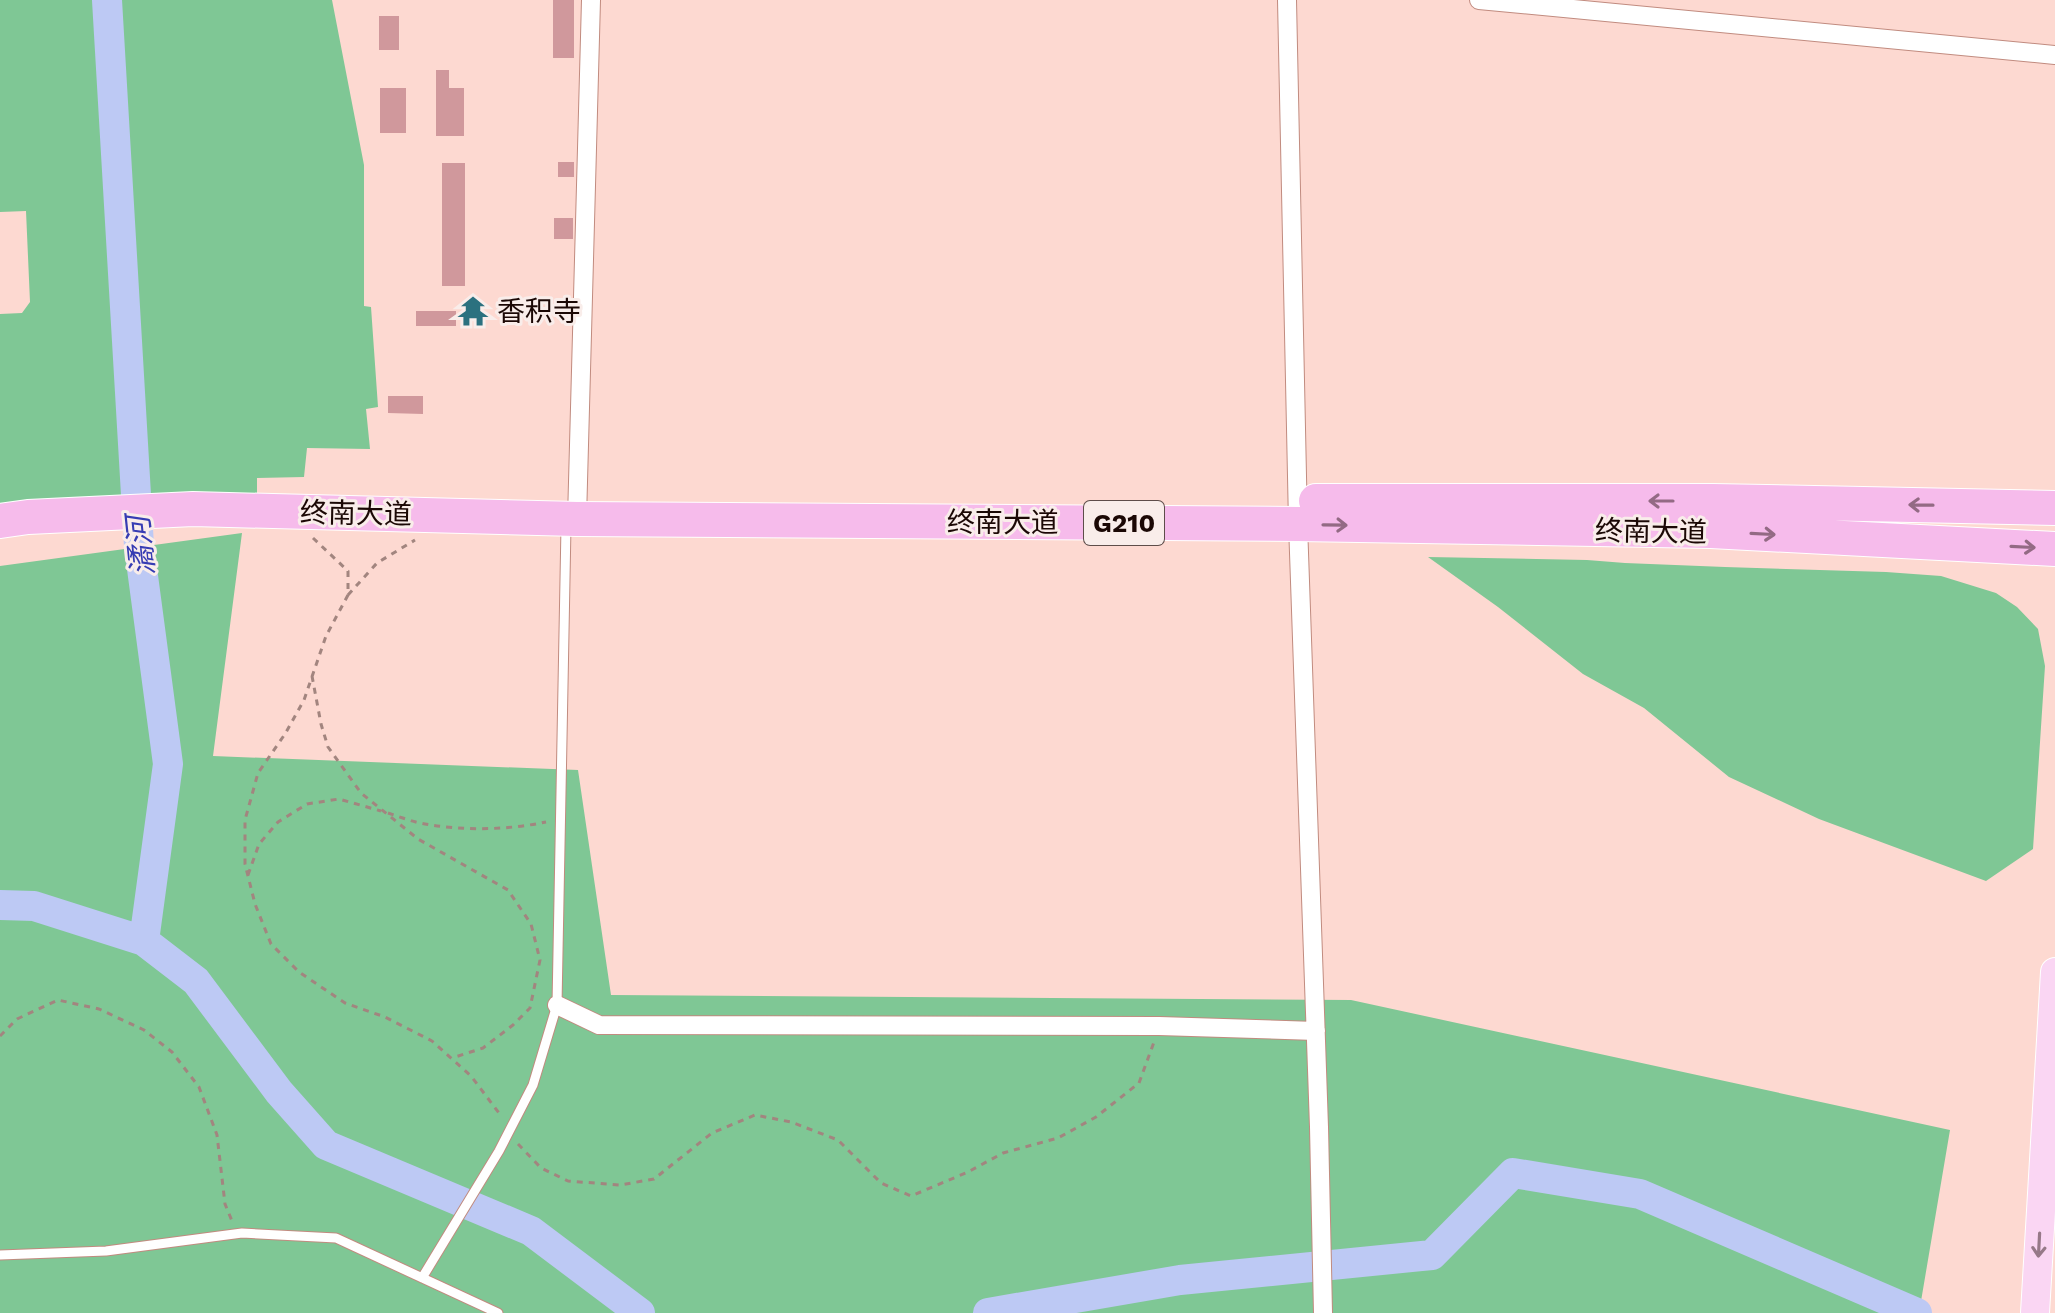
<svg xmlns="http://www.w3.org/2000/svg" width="2055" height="1313" viewBox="0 0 2055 1313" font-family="'Work Sans','Noto Sans SC',sans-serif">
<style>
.green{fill:#7fc795}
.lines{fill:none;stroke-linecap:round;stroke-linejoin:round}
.river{stroke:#bdc9f4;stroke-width:30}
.building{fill:#d0989c}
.lane-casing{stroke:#c18b7f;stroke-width:11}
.street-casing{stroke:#c18b7f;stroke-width:20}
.primary-casing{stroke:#fff;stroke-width:30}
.highway-casing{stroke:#fff;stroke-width:36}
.path{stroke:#a2857f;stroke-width:3;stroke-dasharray:6 6;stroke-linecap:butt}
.lane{stroke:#fff;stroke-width:9}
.street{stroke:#fff;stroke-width:18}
.primary{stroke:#fad6f3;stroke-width:28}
.highway{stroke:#f6bbeb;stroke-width:34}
.oneway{stroke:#936a84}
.oneway2{stroke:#967988}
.labels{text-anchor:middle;stroke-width:6;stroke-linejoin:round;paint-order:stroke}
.shield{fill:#f9edea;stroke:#5e4d4a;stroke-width:2}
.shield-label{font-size:26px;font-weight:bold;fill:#1b0805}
.poi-label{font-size:28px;fill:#1b0805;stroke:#f9edea;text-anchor:start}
.street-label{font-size:28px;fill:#1b0805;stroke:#f9edea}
.water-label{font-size:30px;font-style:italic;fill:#363cb3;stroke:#f9edea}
</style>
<rect width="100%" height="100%" fill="#fdd9d1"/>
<path class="green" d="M0,0H332L364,165V306L371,307L378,407L366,409L370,449L307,448L304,477L257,478V510L0,522V314L22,313L30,302L26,211L0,212Z
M242,533L213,756L578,770L611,995L1351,1000L1950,1130L1919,1313H0V566Z
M1428,557L1587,560L1625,563L1725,567L1886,572L1941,576L1996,593L2017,607L2038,629L2045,666L2033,849L1986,881L1819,819L1729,777L1644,708L1583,674L1498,607Z"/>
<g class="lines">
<path class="river" d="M107,0L139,546L168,764L144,941
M0,905L34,906L144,941L196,981L279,1092L326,1145L531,1231L640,1313
M988,1313L1180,1280L1432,1255L1513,1173L1640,1194L1917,1313"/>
</g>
<path class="building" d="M553,0H574V58H553Z
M379,16H399V50H379Z
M436,70H449V88H464V136H436Z
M380,88H406V133H380Z
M558,162H574V177H558Z
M442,163H465V286H442Z
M554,218H573V239H554Z
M416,311H456V326H416Z
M388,396H423V414L388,413Z"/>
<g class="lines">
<g class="lane-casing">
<path id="lane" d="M0,1255L106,1251L242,1233L336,1238L498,1313
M422,1278L499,1151L533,1085L557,1005L566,526"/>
</g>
<g class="street-casing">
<path id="street" d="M1287,0L1298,524L1319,1127L1323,1313
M1479,0L2055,55
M577,519L591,0
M557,1005L599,1025L1159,1026L1316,1031"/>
</g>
<g class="primary-casing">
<path id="primary" d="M2035,1313L2055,972"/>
</g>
<g class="highway-casing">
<path id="highway" d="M1316,501H1713L2055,508
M0,521L28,517L193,509L577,519L1298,524L1711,531L2055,549"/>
</g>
<path class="path" d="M313,538L348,571V595L326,636L304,700L285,734L258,773L245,820V864L255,904L271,944L299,972L345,1003L385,1017L432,1041L471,1076L502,1117
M348,595L377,563L415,540
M312,676L321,724L328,747L361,793L418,839L508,890L531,924L540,960L530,1008L513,1025L483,1048L452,1058
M388,813C400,817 413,822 425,824C464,831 508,830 546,822
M248,875L259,844L278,822L307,804L339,799L381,811
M0,1036L17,1019L58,1000L99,1009L144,1030L172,1052L199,1087L217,1135L225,1204L232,1221
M518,1144L541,1168L568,1181L620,1185L654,1179L712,1133L755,1115L791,1122L838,1140L881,1183L911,1196L968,1172L1003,1153L1058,1138L1096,1117L1139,1083L1154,1042"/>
<use href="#lane" class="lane"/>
<use href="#street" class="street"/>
<use href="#primary" class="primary"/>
<use href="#highway" class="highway"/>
</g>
<defs><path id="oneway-shaft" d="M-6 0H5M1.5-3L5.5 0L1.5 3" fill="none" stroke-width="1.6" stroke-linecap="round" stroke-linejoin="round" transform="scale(2)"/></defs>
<g class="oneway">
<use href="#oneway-shaft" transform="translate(1661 501) rotate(180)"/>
<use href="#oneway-shaft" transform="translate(1921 505) rotate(-179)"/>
<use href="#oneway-shaft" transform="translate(1335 525) rotate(1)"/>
<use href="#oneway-shaft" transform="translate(1763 534) rotate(3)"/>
<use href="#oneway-shaft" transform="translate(2023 547) rotate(3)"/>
</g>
<use class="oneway2" href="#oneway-shaft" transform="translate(2039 1245) rotate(93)"/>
<defs>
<g id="temple-bare" transform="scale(2.4)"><path d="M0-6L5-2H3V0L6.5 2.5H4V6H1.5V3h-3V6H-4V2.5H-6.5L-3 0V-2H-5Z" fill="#2b717f" stroke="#f9edea" stroke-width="2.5" paint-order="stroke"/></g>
</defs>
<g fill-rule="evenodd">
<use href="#temple-bare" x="473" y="311"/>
</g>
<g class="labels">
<rect class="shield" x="1084" y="501" width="80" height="44" rx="6"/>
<g class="shield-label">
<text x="1124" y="532">G210</text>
</g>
<g class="poi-label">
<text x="497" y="321">香积寺</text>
</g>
<g class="street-label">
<text transform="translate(356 513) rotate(1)" y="10">终南大道</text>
<text x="1003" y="532">终南大道</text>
<text transform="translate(1651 531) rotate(1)" y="10">终南大道</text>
</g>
<g class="water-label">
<text transform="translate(141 546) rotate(-96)" y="10">潏河</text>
</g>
</g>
</svg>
